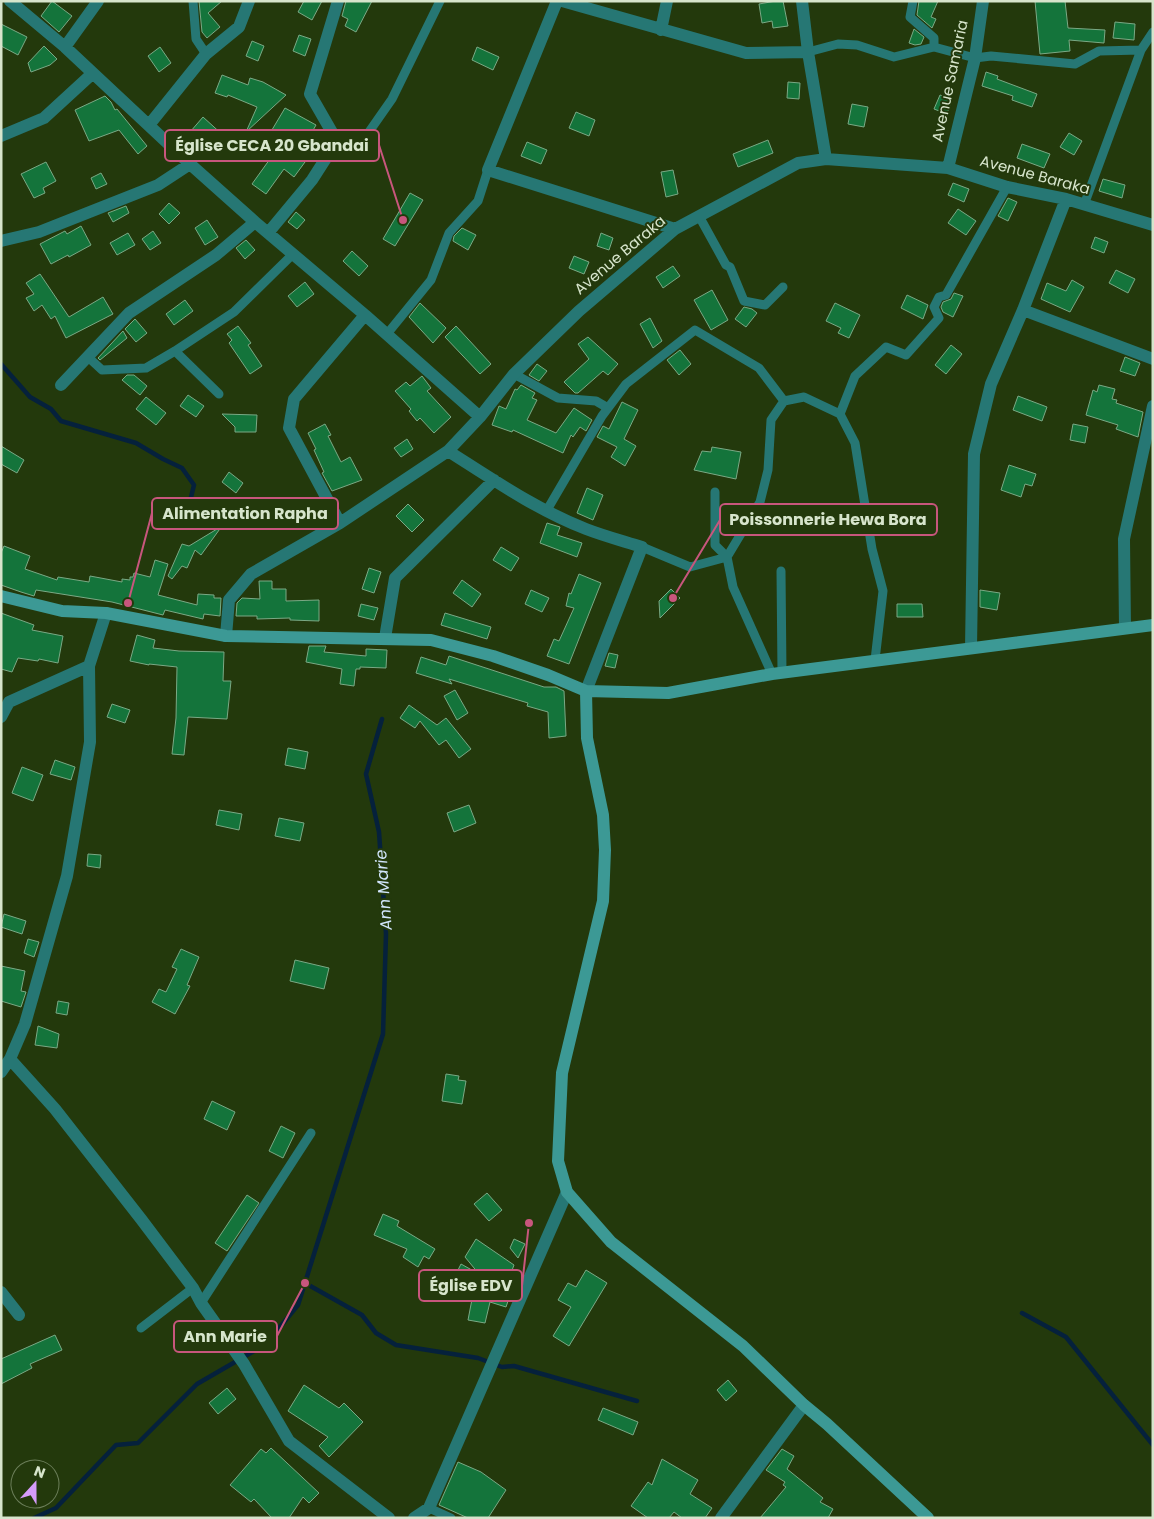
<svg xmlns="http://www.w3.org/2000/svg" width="1154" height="1519" viewBox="0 0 1154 1519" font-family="Poppins,sans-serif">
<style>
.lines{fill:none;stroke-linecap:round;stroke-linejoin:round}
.stream{stroke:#05213c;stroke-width:4.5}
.building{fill:#14743b;stroke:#7aa985}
.lane{stroke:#267774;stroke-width:9}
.street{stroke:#267774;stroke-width:12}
.secondary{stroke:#3c9995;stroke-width:12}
.labels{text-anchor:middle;stroke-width:4;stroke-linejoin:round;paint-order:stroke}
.street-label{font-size:15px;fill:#d7e5cc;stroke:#23390c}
.water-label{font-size:16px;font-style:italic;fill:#d1e5fb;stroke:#23390c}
.leader{fill:none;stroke:#c8567d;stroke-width:2}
.callout-dot{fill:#c8567d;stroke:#23390c;stroke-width:2}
.callout{fill:#23390c;stroke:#c8567d;stroke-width:2}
.callout-label{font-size:16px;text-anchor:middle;font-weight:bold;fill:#d7e5cc}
</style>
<rect width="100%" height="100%" fill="#23390c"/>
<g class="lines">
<path class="stream" d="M1,364L30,397L51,409L61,421L136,443L163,459L182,468L194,485L184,526
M305,1283L362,1315L376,1333L396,1345L478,1358L502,1367L514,1366L637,1401
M1022,1313L1066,1337L1153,1445
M34,1518L56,1508L116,1445L138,1443L197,1384L266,1344L298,1305L383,1034L386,934L379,832L366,774L382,719"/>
</g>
<path class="building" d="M52,1L72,16L59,32L41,16Z
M199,1H222L208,13L220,27L207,38L202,32Z
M304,1H322L312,20L298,12Z
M346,1H372L356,32L345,26L348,19L342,16Z
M776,1H783L788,26L773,28L772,21L762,23L759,4Z
M919,1H938L931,17L936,19L932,28L917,15Z
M1035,1H1065L1068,28L1105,30L1104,43L1069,40L1070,51L1040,54Z
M1115,22L1135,24L1134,40L1113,38Z
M1,24L27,37L18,55L1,46Z
M914,29L924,37L921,44L915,45L909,43Z
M299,35L311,39L305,56L293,51Z
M252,41L264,46L258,61L246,56Z
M44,46L57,59L50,65L31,72L28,63Z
M160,47L171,63L159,72L148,56Z
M477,47L499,57L493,70L472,60Z
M986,72L998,76L997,79L1037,94L1032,107L1012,100L1013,96L982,86Z
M222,75L248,85L250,78L263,82L286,95L246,132L257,107L228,95L227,97L215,93Z
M788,82L800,83L799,99L787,98Z
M940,95L952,99L947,114L934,109Z
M105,96L111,102L115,110L117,109L147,146L138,154L119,130L89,141L75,110Z
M852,104L868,107L864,127L848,124Z
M285,108L316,125L298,157L305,162L294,177L284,169L266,194L252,184L275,152L263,145Z
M576,112L595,120L589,136L569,128Z
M203,117L225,137L227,135L235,143L223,154L205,135L194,148L184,139Z
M1069,133L1082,141L1074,155L1060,147Z
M768,140L773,153L738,167L733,154Z
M527,142L547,150L541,164L521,156Z
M1022,144L1050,154L1044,168L1017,158Z
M46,162L56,181L43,188L45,193L34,198L21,174Z
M673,170L678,194L666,197L661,172Z
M101,173L107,184L96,189L91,178Z
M1103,179L1125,185L1122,198L1099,191Z
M953,183L969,189L964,202L948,195Z
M410,193L423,200L395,246L383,239Z
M1008,198L1017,202L1008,221L998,216Z
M169,203L180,213L169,224L159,214Z
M126,206L129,213L113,222L108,213Z
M958,209L976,221L966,235L948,223Z
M296,212L305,220L297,229L288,222Z
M207,220L218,237L205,245L195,228Z
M81,226L91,245L69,257L68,255L51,264L40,244L65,231L67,234Z
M462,228L476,235L468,250L453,241L454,236Z
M153,231L161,243L150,250L142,239Z
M128,233L135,245L117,255L110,243Z
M601,233L613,238L609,250L597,246Z
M1095,237L1108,242L1104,253L1091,248Z
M246,240L255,250L245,259L236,248Z
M352,251L368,266L359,276L343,261Z
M574,256L589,262L584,274L569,268Z
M673,266L680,276L663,288L656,277Z
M1116,270L1135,279L1128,293L1109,283Z
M40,274L69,317L103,297L113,314L66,338L55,316L51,319L42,305L34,311L26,298L34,294L26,283Z
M1072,280L1084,287L1070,312L1041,299L1047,283L1066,291Z
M305,282L314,294L297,307L288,296Z
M712,290L728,320L711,330L694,300Z
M954,293L963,296L953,317L943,312L941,307L943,302L951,299Z
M907,295L928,305L923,319L901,308Z
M185,300L193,311L174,325L166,314Z
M420,303L446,328L433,343L409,317Z
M835,303L860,315L849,338L838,333L841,328L826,321Z
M744,307L752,309L757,313L746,327L735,319Z
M650,318L662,341L653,348L640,324Z
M135,319L147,333L136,342L125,329Z
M238,326L251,343L248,345L262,366L250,374L229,343L232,340L227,334Z
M456,326L491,364L480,374L445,337Z
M123,331L127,338L100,360L98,358Z
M588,337L618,364L608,375L603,371L578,393H575L564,382L589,359L578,344Z
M951,345L962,354L946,374L935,365Z
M680,350L691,364L679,375L667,360Z
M1125,357L1140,363L1135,376L1120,371Z
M537,364L547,371L539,381L529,375Z
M127,375H134L147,386L140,395L122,380Z
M422,376L431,388L427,391L451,417L434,433L420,418L417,421L409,411L411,409L395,391L406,382L410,386Z
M521,385L535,393L532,398L537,400L527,420L556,433L574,408L592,420L586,431L580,427L573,437L571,435L563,453L513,430L512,432L492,425L499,406L506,409L515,389L517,390Z
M1099,385L1115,389L1112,399L1117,400L1116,403L1143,412L1138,437L1116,429L1118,425L1086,415L1093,390L1097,392Z
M188,395L204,406L196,417L180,406Z
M1018,396L1047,407L1042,421L1013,410Z
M146,397L166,413L156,425L136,409Z
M622,402L638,410L624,439L636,446L625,466L611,457L617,447L597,437L603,426L609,429Z
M222,414L257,415L256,432H235V427Z
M325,424L331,435L328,436L341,462L350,457L362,480L332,491L322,473L324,472L314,450L316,449L308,433Z
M1073,424L1088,427L1085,443L1070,440Z
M407,439L413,449L401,457L394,448Z
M1,446L24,460L17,473L1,464Z
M712,447L741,452L736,479L694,470L702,451L711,452Z
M1009,465L1036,474L1032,486L1025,484L1021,497L1001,490Z
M229,472L243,483L236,493L222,482Z
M587,488L603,495L593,520L577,513Z
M408,504L424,520L412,532L396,516Z
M547,523L560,527L557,535L582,543L577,557L540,543Z
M222,526L201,555L195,550L187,568L182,566L172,579L168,576L182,544L189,546Z
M4,546L30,556L25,569L57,580L58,577L89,582L90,576L122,582V579L130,580V577H133L134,573L150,577L155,560L168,564L158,595L197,605L198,594L214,595V598H221L220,616L204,614L203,619L165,610L163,615L112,602L36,590L34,596L21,592L1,585V553Z
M501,547L519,558L511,571L493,560Z
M369,568L381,572L374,593L362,589Z
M579,574L601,583L569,664L547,656L554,639L559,641L574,608L566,606L569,593L571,594Z
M462,580L481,594L472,607L453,593Z
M259,581H272V589H286V601L319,600V621L290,620V618L257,619V616H236L237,603L242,598L260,599Z
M671,589L680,598L660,618L659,601Z
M531,590L549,598L542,612L525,604Z
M980,590L1000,593L997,610L980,607Z
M361,604L378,608L374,620L358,616Z
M897,604H922L923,617H897Z
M1,613L34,625L32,630L63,636L58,663L39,659L38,661L18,658L12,672L1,669Z
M445,613L491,627L487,639L441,625Z
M137,635L155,640L153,648L179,651L224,652L223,681H231L227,719L188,717L184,755L172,754L176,718L177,667L149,664V665L130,661Z
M309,646H326L324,652L366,656V649L387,650L386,668L360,667V669H356L354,686L340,684L342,669L306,662Z
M609,653L618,655L615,668L605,666Z
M449,656L544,687H556L564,691L566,736L549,738L548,712L527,706L528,703L449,679L452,684L416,673L421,657L446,665Z
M455,690L468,713L457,720L444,696Z
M112,704L130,710L125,723L107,717Z
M409,705L437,725L446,718L471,749L459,758L446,740L439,745L420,721L415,728L400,718Z
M288,748L308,752L305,769L285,765Z
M55,760L75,767L71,780L50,774Z
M22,767L43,775L33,801L12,793Z
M469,805L476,823L454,832L447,813Z
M219,810L242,814L239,830L216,825Z
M279,818L304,823L300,841L275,836Z
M88,854L101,855L100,868L87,866Z
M4,914L26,921L22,934L1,927Z
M28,939L39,942L34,957L24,953Z
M181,949L199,957L187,985L190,986L175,1014L152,1002L159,989L166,992L177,969L172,967Z
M295,960L329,968L324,989L290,981Z
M1,966L25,971L21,991L26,992L21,1007L1,1001Z
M58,1001L69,1003L67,1015L56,1013Z
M38,1026L59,1034L57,1048L35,1045Z
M446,1074L459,1076L458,1080L466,1081L462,1104L442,1101Z
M212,1101L235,1112L227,1130L204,1119Z
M281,1126L295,1133L283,1158L269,1151Z
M487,1193L502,1210L489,1221L474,1204Z
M247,1195L259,1203L227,1251L215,1243Z
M383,1214L399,1221L397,1226L435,1249L429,1259L424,1256L418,1267L403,1257L407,1249L374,1235Z
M476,1239L514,1265L511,1273L517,1275L506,1307L490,1302L485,1323L468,1320L473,1294L452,1282L461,1264L479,1274L465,1257Z
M514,1239L525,1244L518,1258L510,1248Z
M586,1270L607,1283L569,1346L553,1336L571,1307L558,1300L568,1283L576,1287Z
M55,1335L62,1350L30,1364L32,1368L1,1384V1359Z
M728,1380L737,1391L726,1401L717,1390Z
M304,1385L339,1408L344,1403L363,1422L329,1457L319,1446L328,1437L288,1411Z
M227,1388L236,1399L218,1414L209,1403Z
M603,1408L638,1422L633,1435L598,1420Z
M271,1448L319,1493L309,1503L303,1497L289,1518H272L254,1499L251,1502L230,1485L261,1449L266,1453Z
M782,1449L794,1456L787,1469L823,1498L820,1502L833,1509L828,1518H760L786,1487L783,1485L785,1482L766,1470Z
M662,1459L698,1480L690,1494L712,1508L705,1518H682L674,1512L669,1518H648L631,1506L648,1482L652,1485Z
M458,1462L481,1472L506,1490L488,1518H468L439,1505Z"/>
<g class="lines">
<path class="lane" d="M193,1L196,39L206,54
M913,1L910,17L934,38V47
M808,52L838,44L857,45L894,57L934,47L975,58L991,56L1075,64L1099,51L1141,50L1153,32
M337,141L364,139L392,99L440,1
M1084,205L1141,50
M699,216L726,265L730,267L744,301L765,305L783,287
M387,334L431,280L449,233L478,201L488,170
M175,351L219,394
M88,357L102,370L146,368L175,351L234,312L293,254
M514,374L558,398L596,401L608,408
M840,414L855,376L886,347L906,355L939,318L934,307L939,297L946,295L1007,187
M547,510L602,416L626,384L695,330L759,368L784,401
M642,547L690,567L727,557L715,545V492
M781,571L782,673
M772,674L733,587L727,557L760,502L768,470L771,420L784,401L804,397L840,414L855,443L872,549L883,591L875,660
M201,1303L311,1133
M141,1328L193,1288
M429,1508L451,1518"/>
<path class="street" d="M10,1L65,47L190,164L255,222L365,315L480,417
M557,1L488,170L675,229
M562,1L746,53L808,52
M802,1L808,52L826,159
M661,30L667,1
M65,47L98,1
M149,125L206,54L239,27L249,1
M1,136L44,118L93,73
M948,168L975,58L983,1
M268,233L312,180L337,141L310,94L338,1
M1,241L39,232L158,185L190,164
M1023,310L1153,359
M61,385L129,313L216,255L255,222
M448,451C492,479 537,510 586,529C604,536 623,541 642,547L586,691
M340,523L289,428L294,399L365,315
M1125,628L1124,539L1153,406
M226,636L229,600L251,574L340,523L448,451L480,417L514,374L579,311L675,229L798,163L826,159L948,168L1007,187L1066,199L1153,225
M385,638L395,578L494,480
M971,648L974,454L991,384L1023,310L1066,199
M1,717L9,702L89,666L106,613
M10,1059L55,1109L141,1219L193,1288L201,1303L244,1364L289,1441L389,1518
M1,1072L10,1059L25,1024L67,876L90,742L89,666
M1,1292L19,1315
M414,1518L429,1508L567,1192
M721,1518L804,1405"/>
<path class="secondary" d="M1,596L62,611L106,613L226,636L431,640L493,656L548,675L586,691L668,693L772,674L1153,625
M586,691L587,738L603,815L605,850L603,901L562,1073L558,1161L567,1192L611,1242L743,1346L804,1405L827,1424L928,1518"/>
</g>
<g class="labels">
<g class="street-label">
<text transform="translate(950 81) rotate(-78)" y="5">Avenue Samaria</text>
<text transform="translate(1035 175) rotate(15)" y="5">Avenue Baraka</text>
<text transform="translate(620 255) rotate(-40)" y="5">Avenue Baraka</text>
</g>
<g class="water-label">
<text transform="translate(383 890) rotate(-94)" y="6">Ann Marie</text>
</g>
</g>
<path class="leader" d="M403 220L379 145M128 603L152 513M673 598L720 520M529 1223L522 1286M305 1283L277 1336"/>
<g class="callout-dot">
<circle cx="403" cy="220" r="5"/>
<circle cx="128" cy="603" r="5"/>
<circle cx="673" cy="598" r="5"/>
<circle cx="529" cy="1223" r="5"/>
<circle cx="305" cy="1283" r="5"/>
</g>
<g class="callout">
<rect x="165" y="130" width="214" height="31" rx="5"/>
<rect x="152" y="498" width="186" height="31" rx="5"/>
<rect x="720" y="504" width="217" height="31" rx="5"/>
<rect x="419" y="1270" width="103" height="31" rx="5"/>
<rect x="174" y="1321" width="103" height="31" rx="5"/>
</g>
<g class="callout-label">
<text x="272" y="151">Église CECA 20 Gbandai</text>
<text x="245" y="519">Alimentation Rapha</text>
<text x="828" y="525">Poissonnerie Hewa Bora</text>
<text x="471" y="1291">Église EDV</text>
<text x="225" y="1342">Ann Marie</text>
</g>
<rect width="1154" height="1519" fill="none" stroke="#d7e5cc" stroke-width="5"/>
<g transform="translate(35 1484) rotate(21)"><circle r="24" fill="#23390c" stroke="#6b7e59"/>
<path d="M0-4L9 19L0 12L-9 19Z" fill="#d59bfa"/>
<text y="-8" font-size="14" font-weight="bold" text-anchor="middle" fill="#d7e5cc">N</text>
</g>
</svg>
